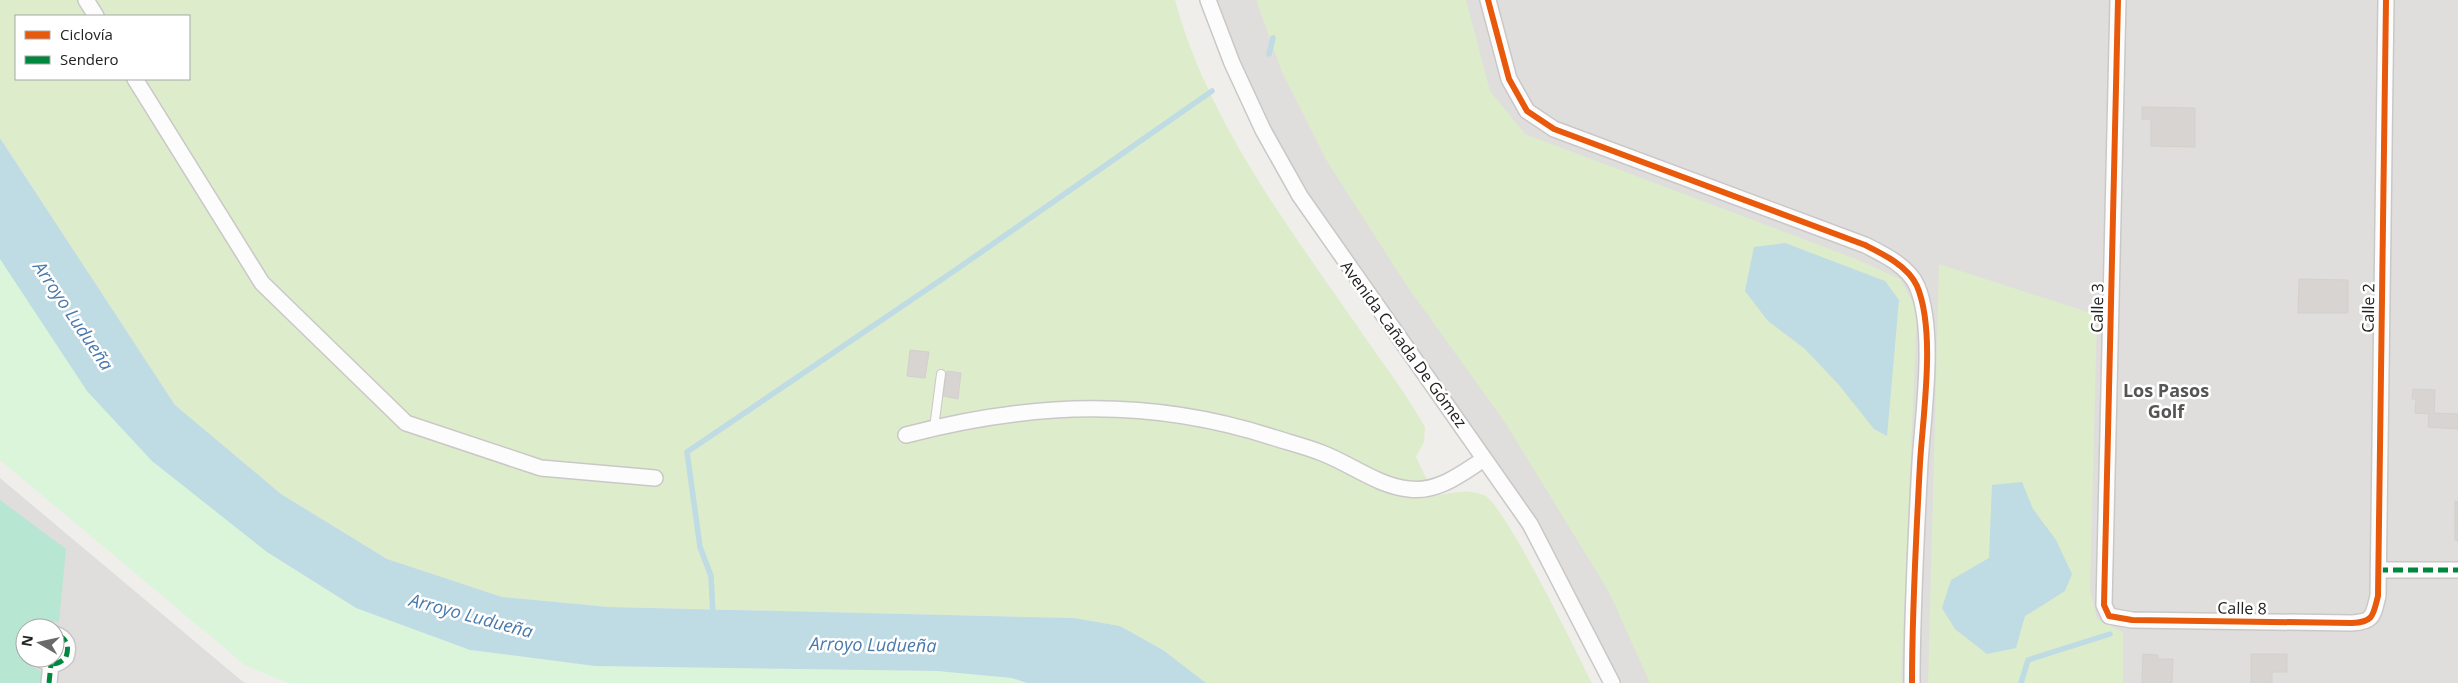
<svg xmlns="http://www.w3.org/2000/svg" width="2458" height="683" viewBox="0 0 2458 683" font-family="'Open Sans',sans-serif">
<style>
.residential{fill:#dfdedc;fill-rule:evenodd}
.grass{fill:#ddeccb;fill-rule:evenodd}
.park{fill:#daf5da}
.pitch{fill:#b7e6d2}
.water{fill:#bfdbe3}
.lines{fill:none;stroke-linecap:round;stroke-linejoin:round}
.stream{stroke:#bfdbe3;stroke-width:5.5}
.building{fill:#d7d4d2;stroke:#d3d0cc}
.lane-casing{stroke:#c9c8c7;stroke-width:10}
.street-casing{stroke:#c9c8c7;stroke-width:18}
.lane{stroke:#fdfcfc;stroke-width:8}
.street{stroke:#fdfcfc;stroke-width:15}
.quiet{stroke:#00873e;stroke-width:5;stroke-dasharray:10 5;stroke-linecap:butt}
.cycleway-casing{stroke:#fff;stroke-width:9}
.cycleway{stroke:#e8590c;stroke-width:6}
.labels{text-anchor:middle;stroke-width:5;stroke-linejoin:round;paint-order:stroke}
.street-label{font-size:16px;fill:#222;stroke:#fff}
.water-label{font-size:18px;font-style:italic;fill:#4a7aab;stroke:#fff}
.neighbourhood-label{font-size:18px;font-weight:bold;fill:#555;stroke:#fff}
</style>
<rect width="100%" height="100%" fill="#f0eeeb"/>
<path class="residential" d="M1208,0H2458V683H1612L1530,523L1300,196Z
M0,478L242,681L246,683H0ZM25,628H55V658H25Z"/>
<path class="grass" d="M0,0H1175C1209,125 1292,231 1364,336C1385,366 1407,395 1425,427L1424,442L1416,457L1435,496C1452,493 1466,488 1484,495C1504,503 1578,655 1592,683H1206L1163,650L1120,626L1074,618L609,607L502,597L387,559L281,494L175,405L0,138ZM16,16H189V79H16Z
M1256,0H1466L1490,91L1525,134L1856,259L1900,279L1917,310L1901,683H1650L1609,592L1506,424L1407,286L1328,163L1282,72Z
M1939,264L2097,315L2090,590L2097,619L2123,632V683H1928Z"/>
<path class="park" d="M0,259L17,284L267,552L356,608L470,650L595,666L937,671L1012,678L1027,683H289L246,666L0,460Z"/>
<path class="pitch" d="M0,500L66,549L59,622C46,620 38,628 25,628V658H27L30,665L42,672L41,683H0Z"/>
<path class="water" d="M0,138L175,405L281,494L387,559L502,597L609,607L1074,618L1120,626L1163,650L1206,683H1027L1012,678L937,671L595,666L470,650L356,608L267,552L152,461L87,391L0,259Z
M1785,243L1885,281L1899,300L1887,436L1874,429L1839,385L1805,349L1768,321L1745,291L1754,247Z
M2022,482L2033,509L2056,540L2072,574L2065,591L2025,616L2016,648L1987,654L1955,629L1942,608L1951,580L1989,558L1992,485Z"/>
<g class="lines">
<path class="stream" d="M1269,54L1273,38
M713,615L711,576L700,547L687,452L957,269L1212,91
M2021,683L2028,660L2110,634"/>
</g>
<path class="building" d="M2142,107L2195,108V147L2151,146V119H2142Z
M2299,279L2348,280V313H2298Z
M910,350L929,352L925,378L907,376Z
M947,371L961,373L958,399L943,396Z
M2413,389L2435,390L2434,413L2458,414V429L2428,427L2429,414L2415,413L2416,399H2412Z
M2455,501L2458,502V541L2455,540Z
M2143,654L2158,655V659H2173L2172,683H2142Z
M2251,654H2287V672H2272V683H2251Z"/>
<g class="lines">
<g class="lane-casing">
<path id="lane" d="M934,428L941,374"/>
</g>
<g class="street-casing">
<path id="street" d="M86,0L96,16
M1208,0L1232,63L1263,130L1300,196L1530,524L1612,683
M1488,0L1509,79L1527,111L1554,129L1865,245C1883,254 1908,266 1917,286C1936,331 1923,414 1920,463C1916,537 1912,610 1912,683
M2118,0L2104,605L2109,616L2132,620L2352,623C2374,622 2373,615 2378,596L2386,0
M135,79L262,283L406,423L541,468L655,478
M906,435C1033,402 1150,397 1275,438C1291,443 1307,447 1322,453C1351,464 1378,486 1409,489C1438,493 1462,473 1484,459
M2378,570H2458
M40,658C49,666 58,666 66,657C70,645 66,638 55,634
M49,683L51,664"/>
</g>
<use href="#lane" class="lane"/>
<use href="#street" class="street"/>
<path class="quiet" d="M2378,570H2458
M40,658C49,666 58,666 66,657C70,645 66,638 55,634
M49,683L51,664"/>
<g class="cycleway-casing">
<path id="cycleway" d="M1488,0L1509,79L1527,111L1554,129L1865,245C1883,254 1908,266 1917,286C1936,331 1923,414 1920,463C1916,537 1912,610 1912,683
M2118,0L2104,605L2109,616L2132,620L2352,623C2374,622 2373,615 2378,596L2386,0"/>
</g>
<use href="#cycleway" class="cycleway"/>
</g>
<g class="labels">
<g class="street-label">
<text transform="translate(2097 308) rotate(-89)" y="6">Calle 3</text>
<text transform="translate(2368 308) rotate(-89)" y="6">Calle 2</text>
<text transform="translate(1404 344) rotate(54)" y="6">Avenida Cañada De Gómez</text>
<text transform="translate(2242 608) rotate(1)" y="6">Calle 8</text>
</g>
<g class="water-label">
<text transform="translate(73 316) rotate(56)" y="6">Arroyo Ludueña</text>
<text transform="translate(471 616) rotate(15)" y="6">Arroyo Ludueña</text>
<text transform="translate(873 645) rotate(1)" y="6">Arroyo Ludueña</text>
</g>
<g class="neighbourhood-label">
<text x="2166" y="397">Los Pasos<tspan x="2166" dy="21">Golf</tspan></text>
</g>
</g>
<rect x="15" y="15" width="175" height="65" fill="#ffffff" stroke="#a7a7a7"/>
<rect x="25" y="31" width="25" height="8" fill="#e8590c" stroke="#a7a7a7"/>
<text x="60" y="40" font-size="15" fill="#222222">Ciclovía</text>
<rect x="25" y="56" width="25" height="8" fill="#00873e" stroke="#a7a7a7"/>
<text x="60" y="65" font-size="15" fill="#222222">Sendero</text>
<g transform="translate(40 643) rotate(279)"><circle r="24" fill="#ffffff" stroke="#a7a7a7"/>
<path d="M0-4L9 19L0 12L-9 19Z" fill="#6a6968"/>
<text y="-8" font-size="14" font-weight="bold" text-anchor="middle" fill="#222222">N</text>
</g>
</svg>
